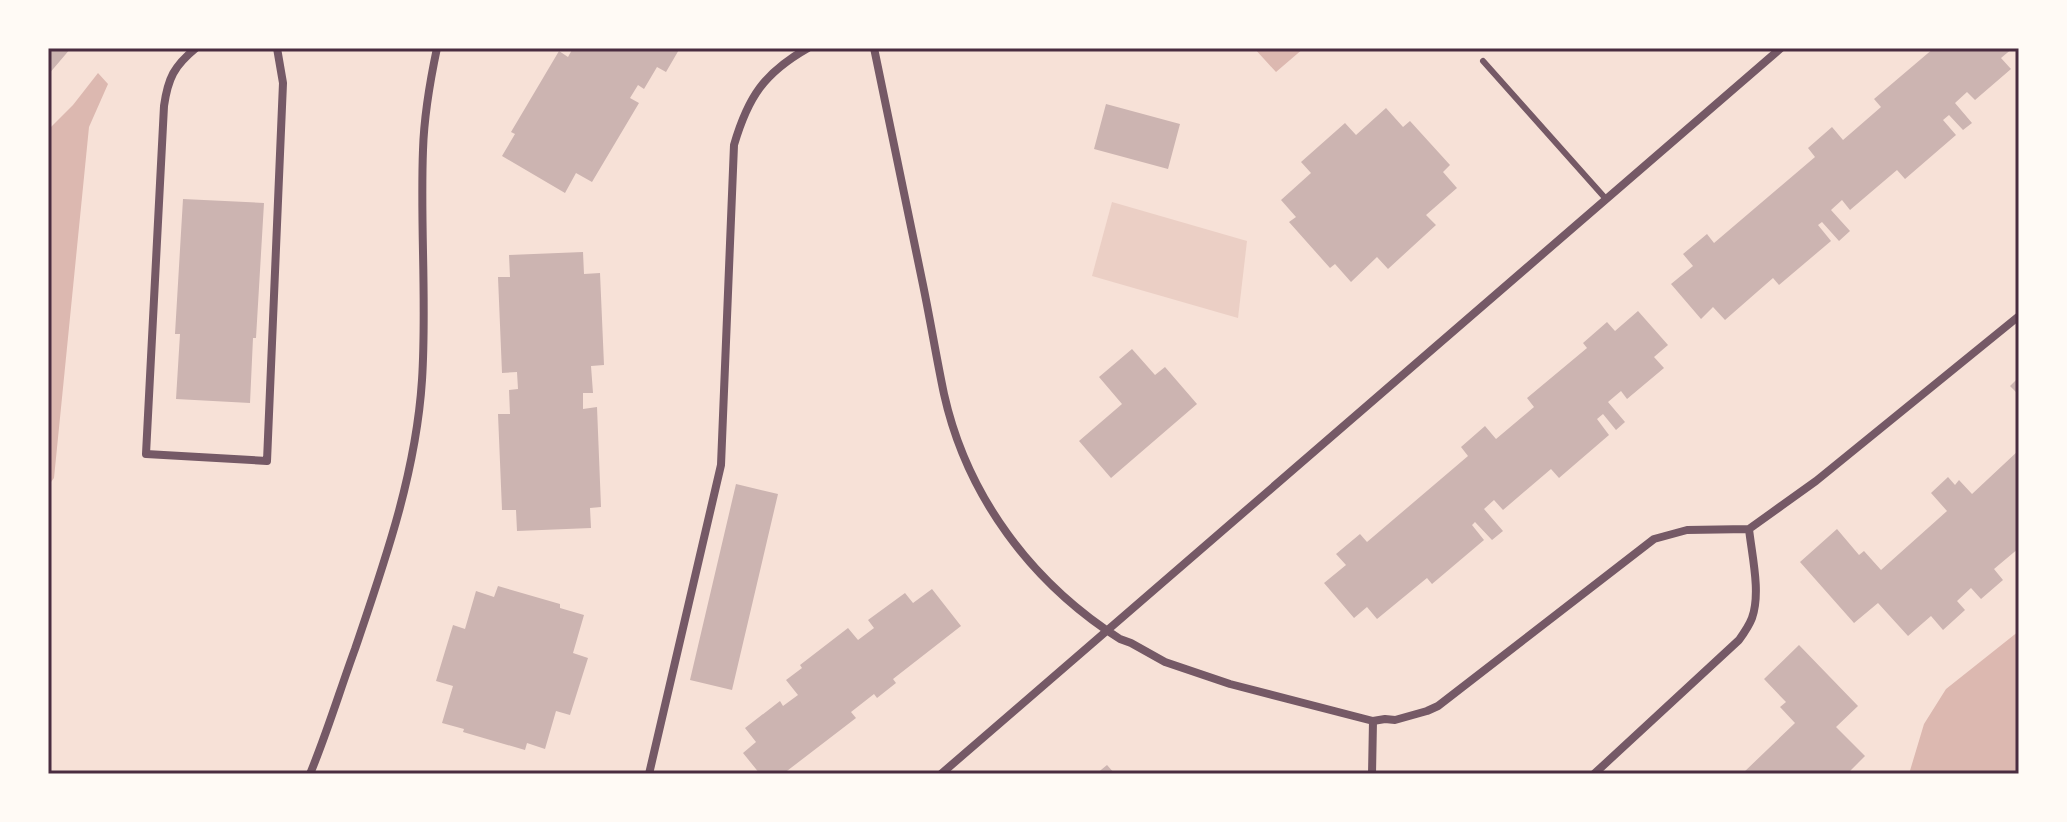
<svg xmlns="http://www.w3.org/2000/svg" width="2067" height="822" viewBox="0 0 2067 822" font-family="Helvetica,sans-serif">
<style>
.green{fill:#ebcfc5}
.water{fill:#dcb8b0}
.building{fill:#ccb4b1}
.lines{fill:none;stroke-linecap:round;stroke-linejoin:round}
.service{stroke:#755966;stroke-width:6}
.minor{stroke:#755966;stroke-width:8}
.neatline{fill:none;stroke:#4a2c40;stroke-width:3}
</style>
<rect width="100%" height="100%" fill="#f7e1d7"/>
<path class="green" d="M1112,202L1247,241L1238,318L1092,276Z"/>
<path class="water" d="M1254,48H1304L1276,72Z
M98,73L108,84L89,127L54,478L48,486V130L73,105Z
M2019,631V774H1909L1924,724L1946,689Z"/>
<path class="building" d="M48,48H71L48,75Z
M573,48H680L666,72L657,67L644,89L638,85L630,98L639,103L592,182L576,173L565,193L502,156L515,134L511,132L559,51L568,57Z
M1934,48H2013L2001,58L2011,69L1975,100L1967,92L1955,103L1972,123L1963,130L1949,115L1943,120L1956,135L1905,179L1897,170L1850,210L1842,200L1831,210L1850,231L1839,241L1822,222L1818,225L1831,241L1779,285L1773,278L1725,320L1713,307L1701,319L1671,284L1693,266L1683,254L1707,234L1714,243L1815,157L1808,148L1832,127L1843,140L1881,107L1874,99Z
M1106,104L1180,124L1168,169L1094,149Z
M1386,108L1403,127L1410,121L1450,165L1443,172L1457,188L1426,215L1436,225L1388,269L1377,257L1351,282L1335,264L1330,268L1289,222L1296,217L1281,200L1311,173L1301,162L1345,123L1356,135Z
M183,199L264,203L256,338H253L250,403L176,399L180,334H175Z
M583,252L584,274L600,273L604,365L591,366L593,393H583V409L597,407L601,507L590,508L591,528L517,531L516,510H502L498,414H510L509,390L518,389L517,372L502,373L498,277H510L509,255Z
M1638,311L1668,345L1654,357L1664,368L1627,399L1621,391L1608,402L1625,422L1616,430L1603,414L1597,419L1609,435L1559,478L1551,469L1503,510L1494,500L1484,509L1503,531L1492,540L1475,522L1472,525L1484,540L1432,584L1427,578L1377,619L1367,607L1354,618L1324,583L1346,565L1336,554L1360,534L1367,542L1468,456L1461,447L1485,426L1496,439L1534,407L1527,398L1587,348L1583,343L1607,322L1615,331Z
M1132,349L1155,375L1165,367L1197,404L1111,478L1079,441L1122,404L1099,377Z
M2019,377V395L2010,386Z
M2019,450V548L1994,569L2003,580L1981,599L1971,588L1957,601L1965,610L1943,630L1931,616L1908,636L1878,603L1854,623L1800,562L1837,529L1859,555L1864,551L1881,570L1947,511L1931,493L1948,477L1955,485L1959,480L1972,494Z
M736,484L778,494L732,690L690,680Z
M498,586L560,604V608L584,615L573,653L588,658L570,715L556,711L545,749L527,743L525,750L463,732L464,729L442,723L453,686L436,681L453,625L465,629L476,591L494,597Z
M932,589L961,626L893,679L896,683L877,698L874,694L851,712L856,718L783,774H760L743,753L756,742L745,728L780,701L783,706L798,695L786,680L802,668L800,665L848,628L858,640L874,628L868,620L905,593L913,603Z
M1799,645L1858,706L1836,727L1865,756L1847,774H1742L1795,723L1780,707L1786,702L1764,679Z
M1107,765L1115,774H1096Z"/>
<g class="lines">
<path class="service" d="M1483,61L1606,199"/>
<path class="minor" d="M196,48C174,66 168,78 164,106L146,454L267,461L283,83L277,48
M874,48C890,125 906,203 922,280C930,318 936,356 944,394C967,497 1032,583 1120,639L1131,643L1165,662L1230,684L1373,721L1385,719L1395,720L1427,711L1438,706L1654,539L1687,530L1749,529
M1749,529L1816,481L2019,316
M310,774C327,733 340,690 355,649C385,561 416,473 422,380C427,303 420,226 423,150C424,116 430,81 437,48
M649,774L721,465L734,145C748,97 764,73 808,48
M941,774L1781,48
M1372,774L1373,721
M1594,774L1739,640C1744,633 1749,626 1752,618C1761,593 1752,556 1749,529"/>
</g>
<rect width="2067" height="822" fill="none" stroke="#fffaf5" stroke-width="100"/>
<rect x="50" y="50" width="1967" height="722" class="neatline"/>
</svg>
